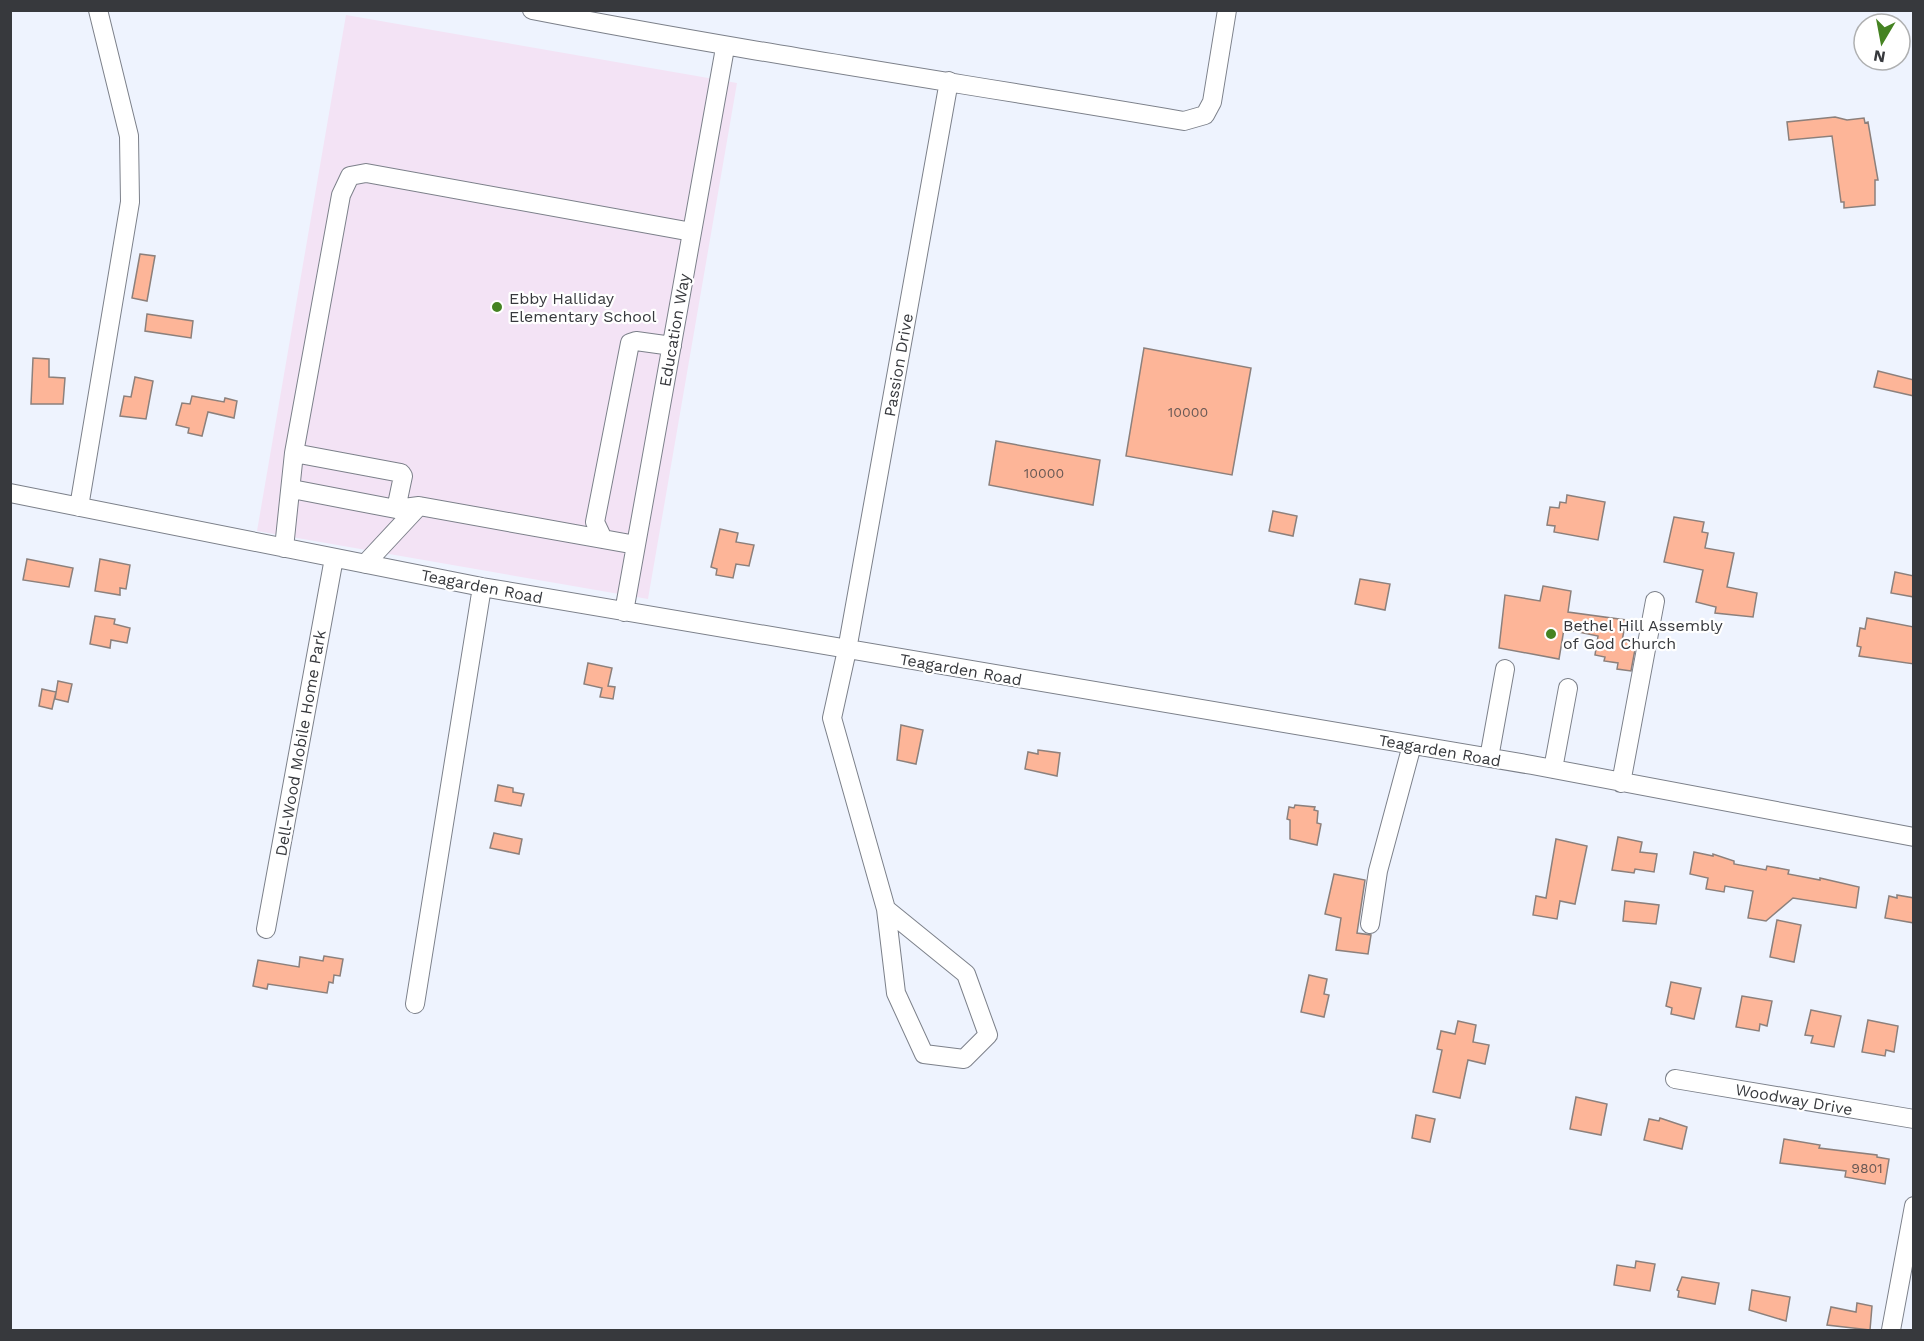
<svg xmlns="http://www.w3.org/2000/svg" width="1924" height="1341" viewBox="0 0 1924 1341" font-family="'Work Sans',sans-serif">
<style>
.education{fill:#f3e3f5}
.building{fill:#fdb598;stroke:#8c807c;stroke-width:1.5}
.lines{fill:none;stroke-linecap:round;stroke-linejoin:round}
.minor-casing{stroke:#7c808a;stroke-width:20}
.minor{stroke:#fff;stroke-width:18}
.poi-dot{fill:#458322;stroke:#fff;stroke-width:2}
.labels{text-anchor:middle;stroke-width:4.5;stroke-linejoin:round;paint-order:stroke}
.number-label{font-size:14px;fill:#685854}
.poi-label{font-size:16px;fill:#37393d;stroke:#fff;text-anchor:start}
.street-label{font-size:16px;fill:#37393d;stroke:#fff}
</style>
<rect width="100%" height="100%" fill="#eef3fe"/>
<path class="education" d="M346,15L737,83L648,599L257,531Z"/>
<path class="building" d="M1835,117L1847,120L1864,118L1865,123L1868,122L1878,180H1875V205L1844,208V202H1841L1832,136L1789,140L1787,122Z
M140,254L155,256L147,301L132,298Z
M147,314L193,321L191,338L145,331Z
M1144,348L1251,368L1232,475L1126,456Z
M33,358L49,359V377L65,378L63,404H31Z
M1878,371L1914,380V396L1874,387Z
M135,377L153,381L146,419L120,416L124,396L131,397Z
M192,396L224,402L225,398L237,401L234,418L208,412L202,436L188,433L189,428L176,425L182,403L190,404Z
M996,441L1100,460L1093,505L989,485Z
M1567,495L1605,502L1598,540L1554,532L1555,526L1547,525L1550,507L1559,508L1560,502L1566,503Z
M1273,511L1297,516L1293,536L1269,531Z
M1674,517L1704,522L1702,532L1708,533L1705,548L1734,553L1727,587L1757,593L1753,617L1715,613L1716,607L1696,602L1703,570L1664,562Z
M720,529L738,533L736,542L754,545L749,566L736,564L733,578L716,575L717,569L711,567Z
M27,559L73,568L69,587L23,580Z
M100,559L130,565L126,589L120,588V595L95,591Z
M1895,572L1914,576V597L1891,593Z
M1360,579L1390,584L1385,610L1355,604Z
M1543,586L1571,591L1568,612L1626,620L1622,641L1636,644L1631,671L1617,669L1618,663L1604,661L1605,657L1595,655L1598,636L1564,629L1559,659L1499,648L1505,595L1540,601Z
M95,616L115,619L114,624L130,628L127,643L111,640L110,648L90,644Z
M1867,618L1914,627V664L1859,656L1861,647L1857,646L1860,628L1865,629Z
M588,663L612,668L608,686L615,687L613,699L600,697L602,688L584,684Z
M58,681L72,684L68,702L55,699Z
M42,689L56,692L52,709L39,706Z
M901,725L923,730L916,764L897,760Z
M1038,750L1060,753L1057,776L1025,769L1028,752L1038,754Z
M498,785L513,788V792L524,794L521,806L495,801Z
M1295,805L1315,807L1314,810L1318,811L1317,823L1321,824L1317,845L1290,839V820L1287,819L1289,807L1294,808Z
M494,833L522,839L519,854L490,848Z
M1618,837L1642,842L1640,852L1657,854L1654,872L1635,869L1634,873L1612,870Z
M1556,839L1587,846L1575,904L1560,901L1557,919L1533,915L1536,896L1546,898Z
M1694,852L1713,856V854L1734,861V864L1766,870L1767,866L1789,870L1788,874L1820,880V878L1859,887L1856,908L1793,898L1766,921L1748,918L1753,891L1725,886L1724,892L1706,889L1708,878L1690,874Z
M1334,874L1365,880L1357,933L1371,935L1368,954L1336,950L1341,918L1325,914Z
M1897,895L1914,898V923L1885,918L1889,896L1897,898Z
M1625,901L1659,905L1656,924L1623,921Z
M1777,920L1801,925L1794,962L1770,957Z
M324,956L343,959L340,976L334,975L333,983L329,982L327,993L268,984L267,989L253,986L258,960L299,967L300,957L323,961Z
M1309,975L1327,979L1324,994L1329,995L1324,1017L1301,1012Z
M1671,982L1701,988L1694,1019L1671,1014L1672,1008L1666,1006Z
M1742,996L1772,1001L1767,1026L1760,1024L1759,1031L1736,1027Z
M1811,1010L1841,1016L1834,1047L1811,1043L1813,1036L1805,1035Z
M1868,1020L1898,1026L1894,1052L1886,1050L1885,1056L1862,1052Z
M1458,1021L1476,1025L1473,1042L1489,1045L1485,1064L1468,1060L1460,1098L1433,1092L1442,1050L1437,1049L1441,1031L1455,1034Z
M1576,1097L1607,1104L1601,1135L1570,1129Z
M1416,1115L1435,1119L1430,1142L1412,1138Z
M1660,1118L1687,1127L1682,1149L1644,1140L1649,1119L1659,1121Z
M1784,1139L1820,1145L1819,1148L1877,1155V1157L1889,1159L1885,1184L1845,1177L1846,1171L1780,1163Z
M1636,1261L1655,1264L1650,1291L1614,1285L1617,1265L1635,1268Z
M1682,1277L1719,1283L1715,1304L1678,1297L1679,1291L1677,1290Z
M1752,1290L1790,1297L1786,1321L1749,1310Z
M1857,1303L1872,1306L1870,1330L1827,1325L1831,1307L1856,1312Z"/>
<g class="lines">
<g class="minor-casing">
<path id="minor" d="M532,10C748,52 967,84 1184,121L1205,115L1212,102L1227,10
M294,453L401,473L403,476L396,509
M292,489L396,509L419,506L636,545
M10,493L482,587L1532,765L1914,837
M79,507L130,202L129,136L98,10
M603,539L595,522L630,343L636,341L672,346
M284,548L294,453L341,195L350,176L366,173L692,232
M365,564L419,506
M624,612L725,48
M1489,758L1505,669
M1553,769L1568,688
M1621,783L1655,601
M886,909L966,974L988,1035L964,1059L924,1054L896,993L886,909L832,718L847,650L949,81
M1370,924L1378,871L1412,745
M266,929L334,558
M415,1004L482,587
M1675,1079L1914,1119
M1891,1330L1914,1206"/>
</g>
<use href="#minor" class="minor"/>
</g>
<g class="poi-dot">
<circle cx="497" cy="307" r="6"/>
<circle cx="1551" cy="634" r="6"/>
</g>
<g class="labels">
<g class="number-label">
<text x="1188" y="417">10000</text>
<text x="1044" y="478">10000</text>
<text x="1867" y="1173">9801</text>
</g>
<g class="poi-label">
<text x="509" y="304">Ebby Halliday<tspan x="509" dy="18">Elementary School</tspan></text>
<text x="1563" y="631">Bethel Hill Assembly<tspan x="1563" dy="18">of God Church</tspan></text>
</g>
<g class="street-label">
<text transform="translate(674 330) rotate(-80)" y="6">Education Way</text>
<text transform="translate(898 365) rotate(-80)" y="6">Passion Drive</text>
<text transform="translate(482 586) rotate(11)" y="6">Teagarden Road</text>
<text transform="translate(961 669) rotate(10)" y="6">Teagarden Road</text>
<text transform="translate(300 743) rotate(-80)" y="6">Dell-Wood Mobile Home Park</text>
<text transform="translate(1440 750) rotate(10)" y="6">Teagarden Road</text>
<text transform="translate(1794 1099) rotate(10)" y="6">Woodway Drive</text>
</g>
</g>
<rect width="1924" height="1341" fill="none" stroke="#37393d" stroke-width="24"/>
<g transform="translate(1882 42) rotate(190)"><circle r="28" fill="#ffffff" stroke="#afb0b1" stroke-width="1.5"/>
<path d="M0-4.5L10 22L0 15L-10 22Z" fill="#458322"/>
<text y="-9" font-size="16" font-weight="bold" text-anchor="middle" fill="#37393d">N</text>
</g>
</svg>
